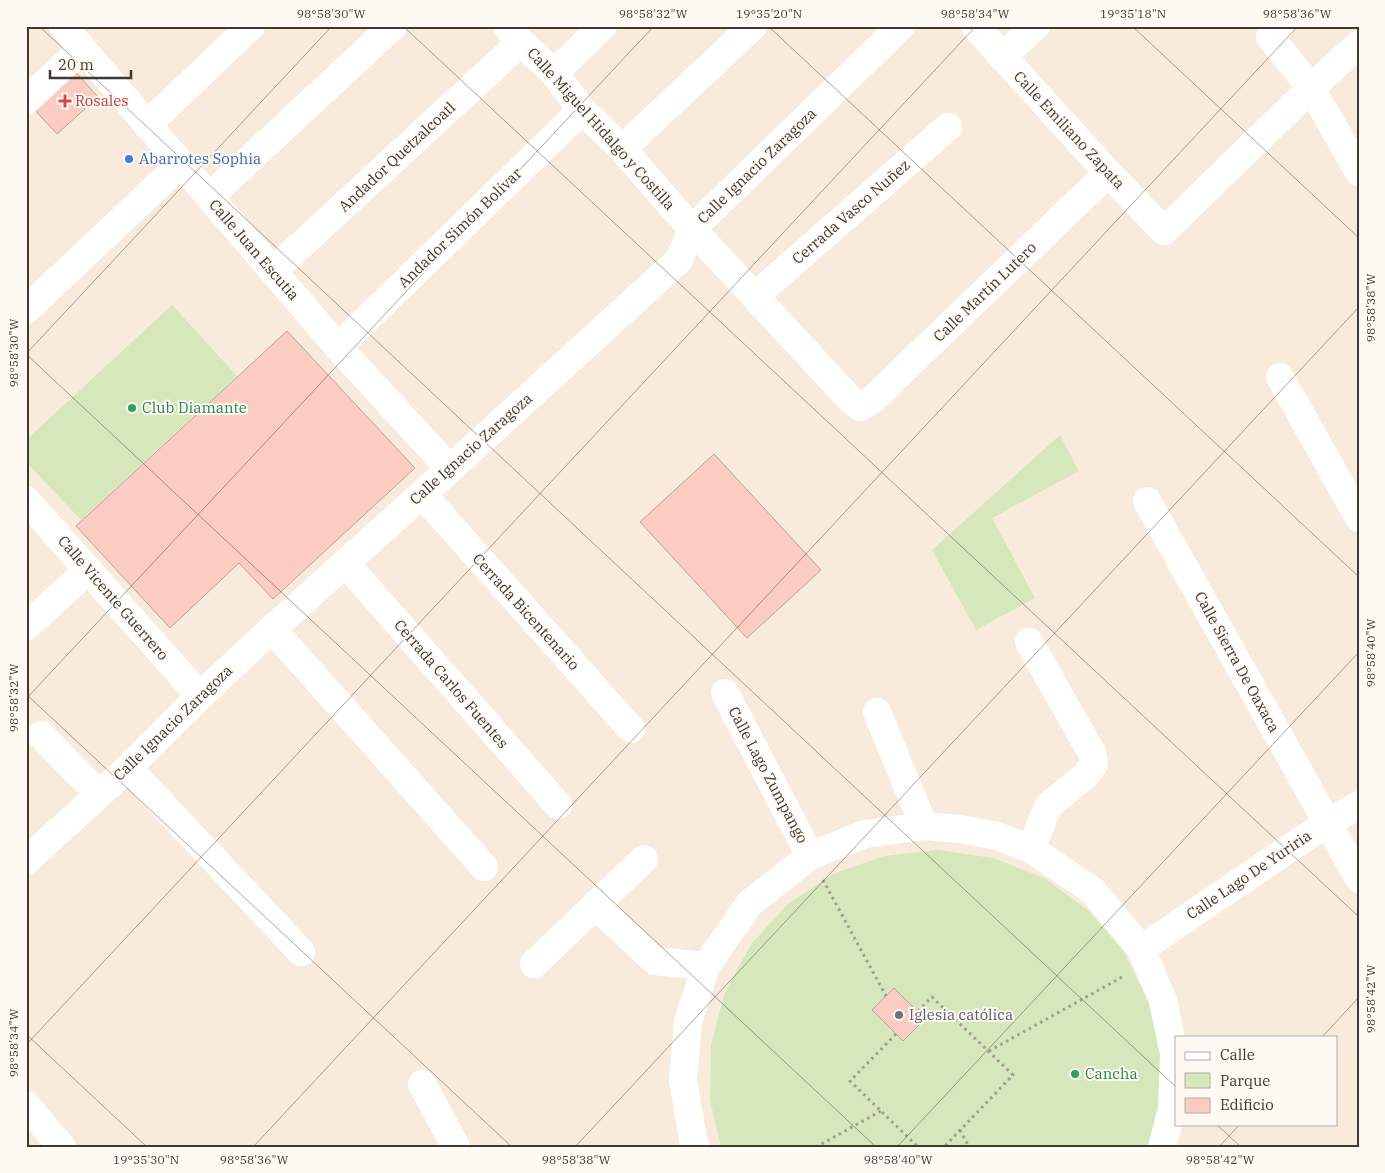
<svg xmlns="http://www.w3.org/2000/svg" width="1385" height="1173" viewBox="0 0 1385 1173" font-family="'IBM Plex Serif',serif">
<style>
.green{fill:#d6e7bc}
.building{fill:#fbccc1;stroke:#b8a39e}
.lines{fill:none;stroke-linecap:round;stroke-linejoin:round}
.path{stroke:#a49a8f;stroke-width:3;stroke-dasharray:2.5 4;stroke-linecap:butt}
.minor{stroke:#fff;stroke-width:28}
.ticks{fill:none;stroke:#3e3932;stroke-width:1;stroke-opacity:0.45}
.health-dot{fill:#e0444e;stroke:#fff9f3;stroke-width:2}
.shop-dot{fill:#3f7fe0;stroke:#fff9f3;stroke-width:2}
.leisure-dot{fill:#2e9e5b;stroke:#fff9f3;stroke-width:2}
.worship-dot{fill:#6b7280;stroke:#fff9f3;stroke-width:2}
.labels{text-anchor:middle;stroke-width:4;stroke-linejoin:round;paint-order:stroke}
.health-label{font-size:15px;fill:#be3a42;stroke:#fff9f3;text-anchor:start}
.street-label{font-size:15px;fill:#3e3932;stroke:#fff9f3}
.shop-label{font-size:15px;fill:#366cbe;stroke:#fff9f3;text-anchor:start}
.leisure-label{font-size:15px;fill:#27864d;stroke:#fff9f3;text-anchor:start}
.worship-label{font-size:15px;fill:#5b616d;stroke:#fff9f3;text-anchor:start}
.neatline{fill:none;stroke:#3e3932;stroke-width:2}
.ticks-label{font-size:12px;text-anchor:middle;fill:#3e3932}
</style>
<rect width="100%" height="100%" fill="#f8ebdb"/>
<path class="green" d="M172,305L237,376L81,520L26,462V440Z
M1060,435L1079,471L992,518L1035,598L976,630L932,550Z
M938,850L993,858L1044,878L1088,910L1124,952L1148,1001L1161,1054L1160,1108L1150,1147H721L710,1100L711,1045L725,992L751,944L788,904L833,874L884,856Z"/>
<path class="building" d="M73,69L98,97L57,134L31,106Z
M287,331L415,468L273,599L239,563L170,628L76,526Z
M714,454L821,570L747,638L640,522Z
M894,988L925,1019L903,1041L872,1010Z"/>
<g class="lines">
<path class="path" d="M823,880L886,996
M918,1011L932,997L1013,1075L944,1147
M896,1034L850,1081L918,1147
M989,1051L1124,976
M960,1130L969,1147
M816,1147L881,1111"/>
<path class="minor" d="M63,26L338,347L450,469
M507,26L521,42L554,73L582,110L622,149L692,229L850,399L860,407L872,400L1108,173
M975,26L1108,173L1164,231L1311,88L1359,44
M1280,26L1270,37L1311,88L1359,172
M1002,57L1036,26
M554,73L603,26
M26,101L82,49
M147,125L251,26
M622,149L753,26
M209,197L393,26
M273,271L521,42
M755,296L948,127
M26,310L181,164
M338,347L582,110
M1280,377L1359,518
M422,494L631,729
M26,500L200,696
M1147,501L1359,879
M345,563L558,805
M26,627L88,570
M272,629L484,867
M1029,642L1092,753L1094,764L1086,775L1048,806L1031,849
M725,693L810,856
M877,712L924,826
M41,735L99,794
M128,768L301,952
M26,861L128,768L200,696L272,629L450,469L679,260L692,229L901,26
M595,905L655,961L706,966
M1141,949L1327,823L1359,805
M534,964L644,859
M422,1084L456,1147
M26,1105L62,1147
M696,1147L693,1139L683,1080L688,1022L706,966L750,903L810,856L865,834L924,826L960,829L997,836L1031,849L1093,891L1141,949L1163,1000L1174,1054L1172,1109L1162,1147"/>
</g>
<path class="ticks" d="M39,26L1176,1087M403,26L1359,917M768,26L1359,577M1132,26L1359,238M26,354L332,26M26,354L876,1147M26,694L512,1147M26,699L654,26M26,1034L147,1147M1322,1037L1359,997M26,1045L976,26M1216,1124L1241,1147M253,1147L1298,26M575,1147L1359,307M897,1147L1359,652M1219,1147L1240,1124"/>
<path class="health-dot" d="M62.5 93.5h5v5h5v5h-5v5h-5v-5h-5v-5h5z"/>
<circle class="shop-dot" cx="129" cy="159" r="5"/>
<g class="leisure-dot">
<circle cx="132" cy="408" r="5"/>
<circle cx="1075" cy="1074" r="5"/>
</g>
<circle class="worship-dot" cx="899" cy="1015" r="5"/>
<g class="labels">
<g class="health-label">
<text x="75" y="106">Rosales</text>
</g>
<g class="street-label">
<text transform="translate(601 129) rotate(48)" y="5">Calle Miguel Hidalgo y Costilla</text>
<text transform="translate(1069 130) rotate(47)" y="5">Calle Emiliano Zapata</text>
<text transform="translate(397 157) rotate(-43)" y="5">Andador Quetzalcoatl</text>
<text transform="translate(757 166) rotate(-44)" y="5">Calle Ignacio Zaragoza</text>
<text transform="translate(851 212) rotate(-41)" y="5">Cerrada Vasco Nuñez</text>
<text transform="translate(460 228) rotate(-44)" y="5">Andador Simón Bolívar</text>
<text transform="translate(254 250) rotate(49)" y="5">Calle Juan Escutia</text>
<text transform="translate(985 292) rotate(-44)" y="5">Calle Martín Lutero</text>
<text transform="translate(471 449) rotate(-42)" y="5">Calle Ignacio Zaragoza</text>
<text transform="translate(113 598) rotate(49)" y="5">Calle Vicente Guerrero</text>
<text transform="translate(526 612) rotate(48)" y="5">Cerrada Bicentenario</text>
<text transform="translate(1237 662) rotate(61)" y="5">Calle Sierra De Oaxaca</text>
<text transform="translate(451 684) rotate(49)" y="5">Cerrada Carlos Fuentes</text>
<text transform="translate(173 723) rotate(-44)" y="5">Calle Ignacio Zaragoza</text>
<text transform="translate(768 775) rotate(62)" y="5">Calle Lago Zumpango</text>
<text transform="translate(1249 875) rotate(-34)" y="5">Calle Lago De Yuriria</text>
</g>
<g class="shop-label">
<text x="139" y="164">Abarrotes Sophia</text>
</g>
<g class="leisure-label">
<text x="142" y="413">Club Diamante</text>
<text x="1085" y="1079">Cancha</text>
</g>
<g class="worship-label">
<text x="909" y="1020">Iglesia católica</text>
</g>
</g>
<rect width="1385" height="1173" fill="none" stroke="#fff9f3" stroke-width="55"/>
<rect x="1175" y="1036" width="162" height="90" fill="#fff9f3" stroke="#b2aca6"/>
<rect x="1185" y="1052" width="25" height="8" fill="#ffffff" stroke="#b2aca6"/>
<text x="1220" y="1060" font-size="15" fill="#3e3932">Calle</text>
<rect x="1185" y="1073" width="25" height="15" fill="#d6e7bc" stroke="#b2aca6"/>
<text x="1220" y="1086" font-size="15" fill="#3e3932">Parque</text>
<rect x="1185" y="1098" width="25" height="15" fill="#fbccc1" stroke="#b2aca6"/>
<text x="1220" y="1110" font-size="15" fill="#3e3932">Edificio</text>
<path d="M50 70v8h81v-8" fill="none" stroke="#3e3932" stroke-width="2.5"/>
<text x="58" y="70" font-size="15" fill="#3e3932" stroke="#fff9f3" stroke-width="4" paint-order="stroke">20 m</text>
<rect x="28" y="28" width="1330" height="1118" class="neatline"/>
<g class="ticks-label">
<text x="331" y="18">98°58'30"W</text>
<text x="653" y="18">98°58'32"W</text>
<text x="769" y="18">19°35'20"N</text>
<text x="975" y="18">98°58'34"W</text>
<text x="1133" y="18">19°35'18"N</text>
<text x="1297" y="18">98°58'36"W</text>
<text transform="translate(1371 308) rotate(-90)" y="4">98°58'38"W</text>
<text transform="translate(14 353) rotate(-90)" y="4">98°58'30"W</text>
<text transform="translate(1371 653) rotate(-90)" y="4">98°58'40"W</text>
<text transform="translate(14 698) rotate(-90)" y="4">98°58'32"W</text>
<text transform="translate(1371 999) rotate(-90)" y="4">98°58'42"W</text>
<text transform="translate(14 1043) rotate(-90)" y="4">98°58'34"W</text>
<text x="146" y="1164">19°35'30"N</text>
<text x="254" y="1164">98°58'36"W</text>
<text x="576" y="1164">98°58'38"W</text>
<text x="898" y="1164">98°58'40"W</text>
<text x="1220" y="1164">98°58'42"W</text>
</g>
</svg>
